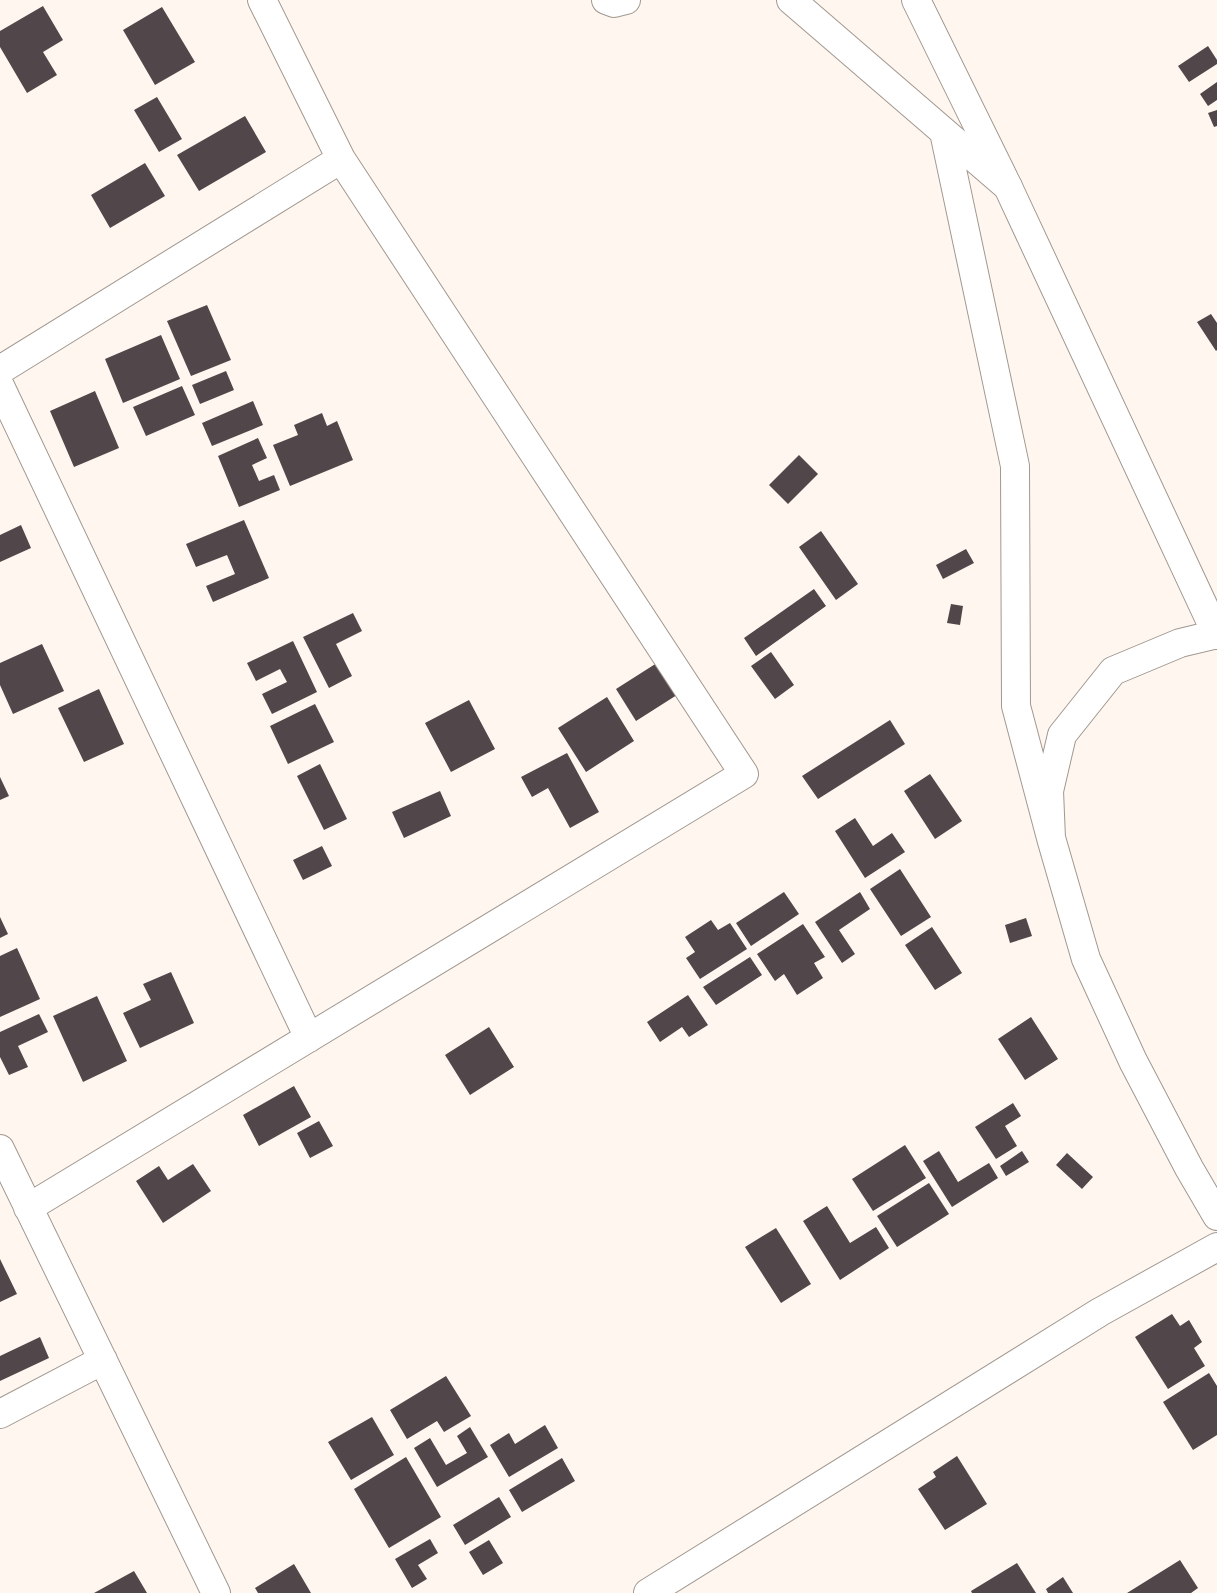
<svg xmlns="http://www.w3.org/2000/svg" width="1217" height="1593" viewBox="0 0 1217 1593" font-family="'Libre Baskerville',serif">
<style>
.building{fill:#514649}
.lines{fill:none;stroke-linecap:round;stroke-linejoin:round}
.minor-casing{stroke:#a19890;stroke-width:30}
.highway-casing{stroke:#a19890;stroke-width:30}
.minor{stroke:#fff;stroke-width:28}
.highway{stroke:#fff;stroke-width:28}
</style>
<rect width="100%" height="100%" fill="#fef6ef"/>
<path class="building" d="M43,6L63,40L43,52L57,75L27,93L0,47V31Z
M162,7L195,62L155,85L123,30Z
M1208,46L1217,60V64L1189,82L1178,66Z
M1217,82V100L1208,106L1200,94Z
M157,97L182,139L159,152L134,110Z
M1217,110V126L1214,127L1208,113Z
M245,116L266,152L199,191L177,155Z
M145,163L165,196L110,228L91,195Z
M207,305L231,360L191,376L167,321Z
M1211,314L1217,323V350L1216,351L1197,322Z
M161,335L180,379L123,403L105,359Z
M226,371L234,390L200,404L192,385Z
M182,386L195,415L146,436L133,407Z
M95,391L119,448L74,467L50,411Z
M253,401L263,425L212,446L202,423Z
M322,413L327,426L337,421L353,460L290,486L273,445L298,435L294,425Z
M258,438L267,458L252,465L259,481L274,475L280,490L239,507L218,456Z
M799,455L818,474L788,504L769,485Z
M244,520L269,578L213,602L206,586L235,574L227,555L196,567L186,544Z
M21,525L31,548L0,562V535Z
M821,531L858,584L836,600L799,547Z
M966,549L974,563L943,579L936,565Z
M814,589L826,606L756,656L744,638Z
M951,604L963,606L960,625L947,623Z
M353,613L362,631L336,644L352,676L329,688L303,637Z
M293,641L317,692L272,714L262,694L287,682L280,669L256,681L247,663Z
M42,644L64,691L13,714L0,685V663Z
M771,652L794,685L775,699L751,666Z
M660,661L680,693L636,721L616,689Z
M99,689L124,744L84,762L58,708Z
M607,697L634,741L586,772L558,728Z
M469,700L495,749L451,772L425,723Z
M315,704L334,742L288,764L270,726Z
M890,720L905,744L818,799L802,776Z
M567,753L599,812L570,828L548,788L532,797L521,777Z
M320,764L347,819L324,830L297,776Z
M930,774L962,821L935,839L904,791Z
M0,777L9,796L0,800Z
M440,791L451,816L404,838L392,812Z
M855,818L873,846L892,833L905,852L865,878L835,831Z
M322,846L332,866L303,880L293,860Z
M900,869L931,917L901,936L870,889Z
M784,892L799,914L751,946L736,923Z
M860,892L870,909L839,930L855,954L842,963L815,922Z
M0,917L8,934L0,938Z
M1026,918L1032,936L1010,943L1005,925Z
M711,920L718,930L730,923L747,949L700,979L686,958L695,952L685,937Z
M803,924L825,957L814,963L823,978L797,995L784,974L775,981L757,954Z
M932,927L962,973L935,990L905,945Z
M17,948L40,999L0,1017V956Z
M750,957L762,975L716,1005L703,987Z
M171,972L194,1023L140,1048L123,1013L151,1000L143,984Z
M688,995L708,1025L689,1037L682,1027L660,1042L647,1022Z
M97,996L127,1061L83,1082L53,1016Z
M39,1014L48,1032L18,1046L28,1067L9,1075L0,1057V1032Z
M1031,1017L1058,1059L1025,1080L998,1039Z
M489,1027L514,1067L470,1095L445,1055Z
M294,1086L311,1117L259,1146L243,1115Z
M1013,1103L1021,1116L1005,1126L1017,1146L996,1159L975,1127Z
M319,1121L333,1146L310,1158L297,1133Z
M905,1145L926,1178L873,1211L852,1179Z
M939,1151L958,1182L989,1163L998,1178L952,1207L923,1161Z
M1022,1151L1029,1162L1006,1176L1000,1166Z
M1067,1153L1093,1177L1082,1189L1056,1165Z
M193,1164L211,1191L163,1223L136,1181L159,1166L168,1180Z
M929,1183L949,1214L897,1247L877,1216Z
M827,1206L850,1243L876,1227L889,1248L840,1280L803,1221Z
M776,1228L811,1284L781,1303L745,1247Z
M0,1259L17,1294L0,1302Z
M1172,1314L1180,1326L1189,1320L1202,1342L1194,1348L1205,1366L1168,1389L1135,1337Z
M40,1337L49,1358L0,1381V1356Z
M1209,1373L1217,1386V1435L1193,1450L1163,1402Z
M446,1376L471,1416L444,1432L437,1421L407,1439L390,1410Z
M372,1417L394,1455L351,1480L328,1442Z
M545,1425L558,1448L509,1477L490,1445L509,1433L515,1444Z
M470,1427L488,1457L437,1487L414,1448L430,1438L446,1465L467,1453L457,1436Z
M957,1456L987,1504L945,1530L918,1489L936,1477L933,1472Z
M406,1457L441,1517L389,1548L354,1489Z
M562,1458L575,1481L522,1512L509,1490Z
M499,1497L511,1517L465,1545L453,1525Z
M430,1539L438,1553L418,1565L427,1579L412,1588L395,1559Z
M489,1540L503,1563L483,1575L469,1552Z
M1180,1560L1198,1588L1191,1593H1127Z
M1017,1563L1036,1593H972L971,1591Z
M294,1564L311,1593H258L255,1588Z
M134,1571L147,1593H94Z
M1063,1577L1073,1593H1048L1046,1589Z"/>
<g class="lines">
<g class="minor-casing">
<path id="minor" d="M606,0L614,3L626,0
M791,0L1008,187
M944,132L1015,466L1016,706L1051,838
M0,370L341,159
M0,386L309,1038
M1217,634L1180,643L1113,671L1062,735L1049,791L1051,838L1086,959L1133,1061L1189,1168L1217,1216
M0,1149L216,1593
M28,1208L744,774L341,159L262,0
M0,1414L103,1360
M648,1593L1100,1312L1217,1247"/>
</g>
<g class="highway-casing">
<path id="highway" d="M916,0L1008,187L1217,635"/>
</g>
<use href="#minor" class="minor"/>
<use href="#highway" class="highway"/>
</g>
</svg>
